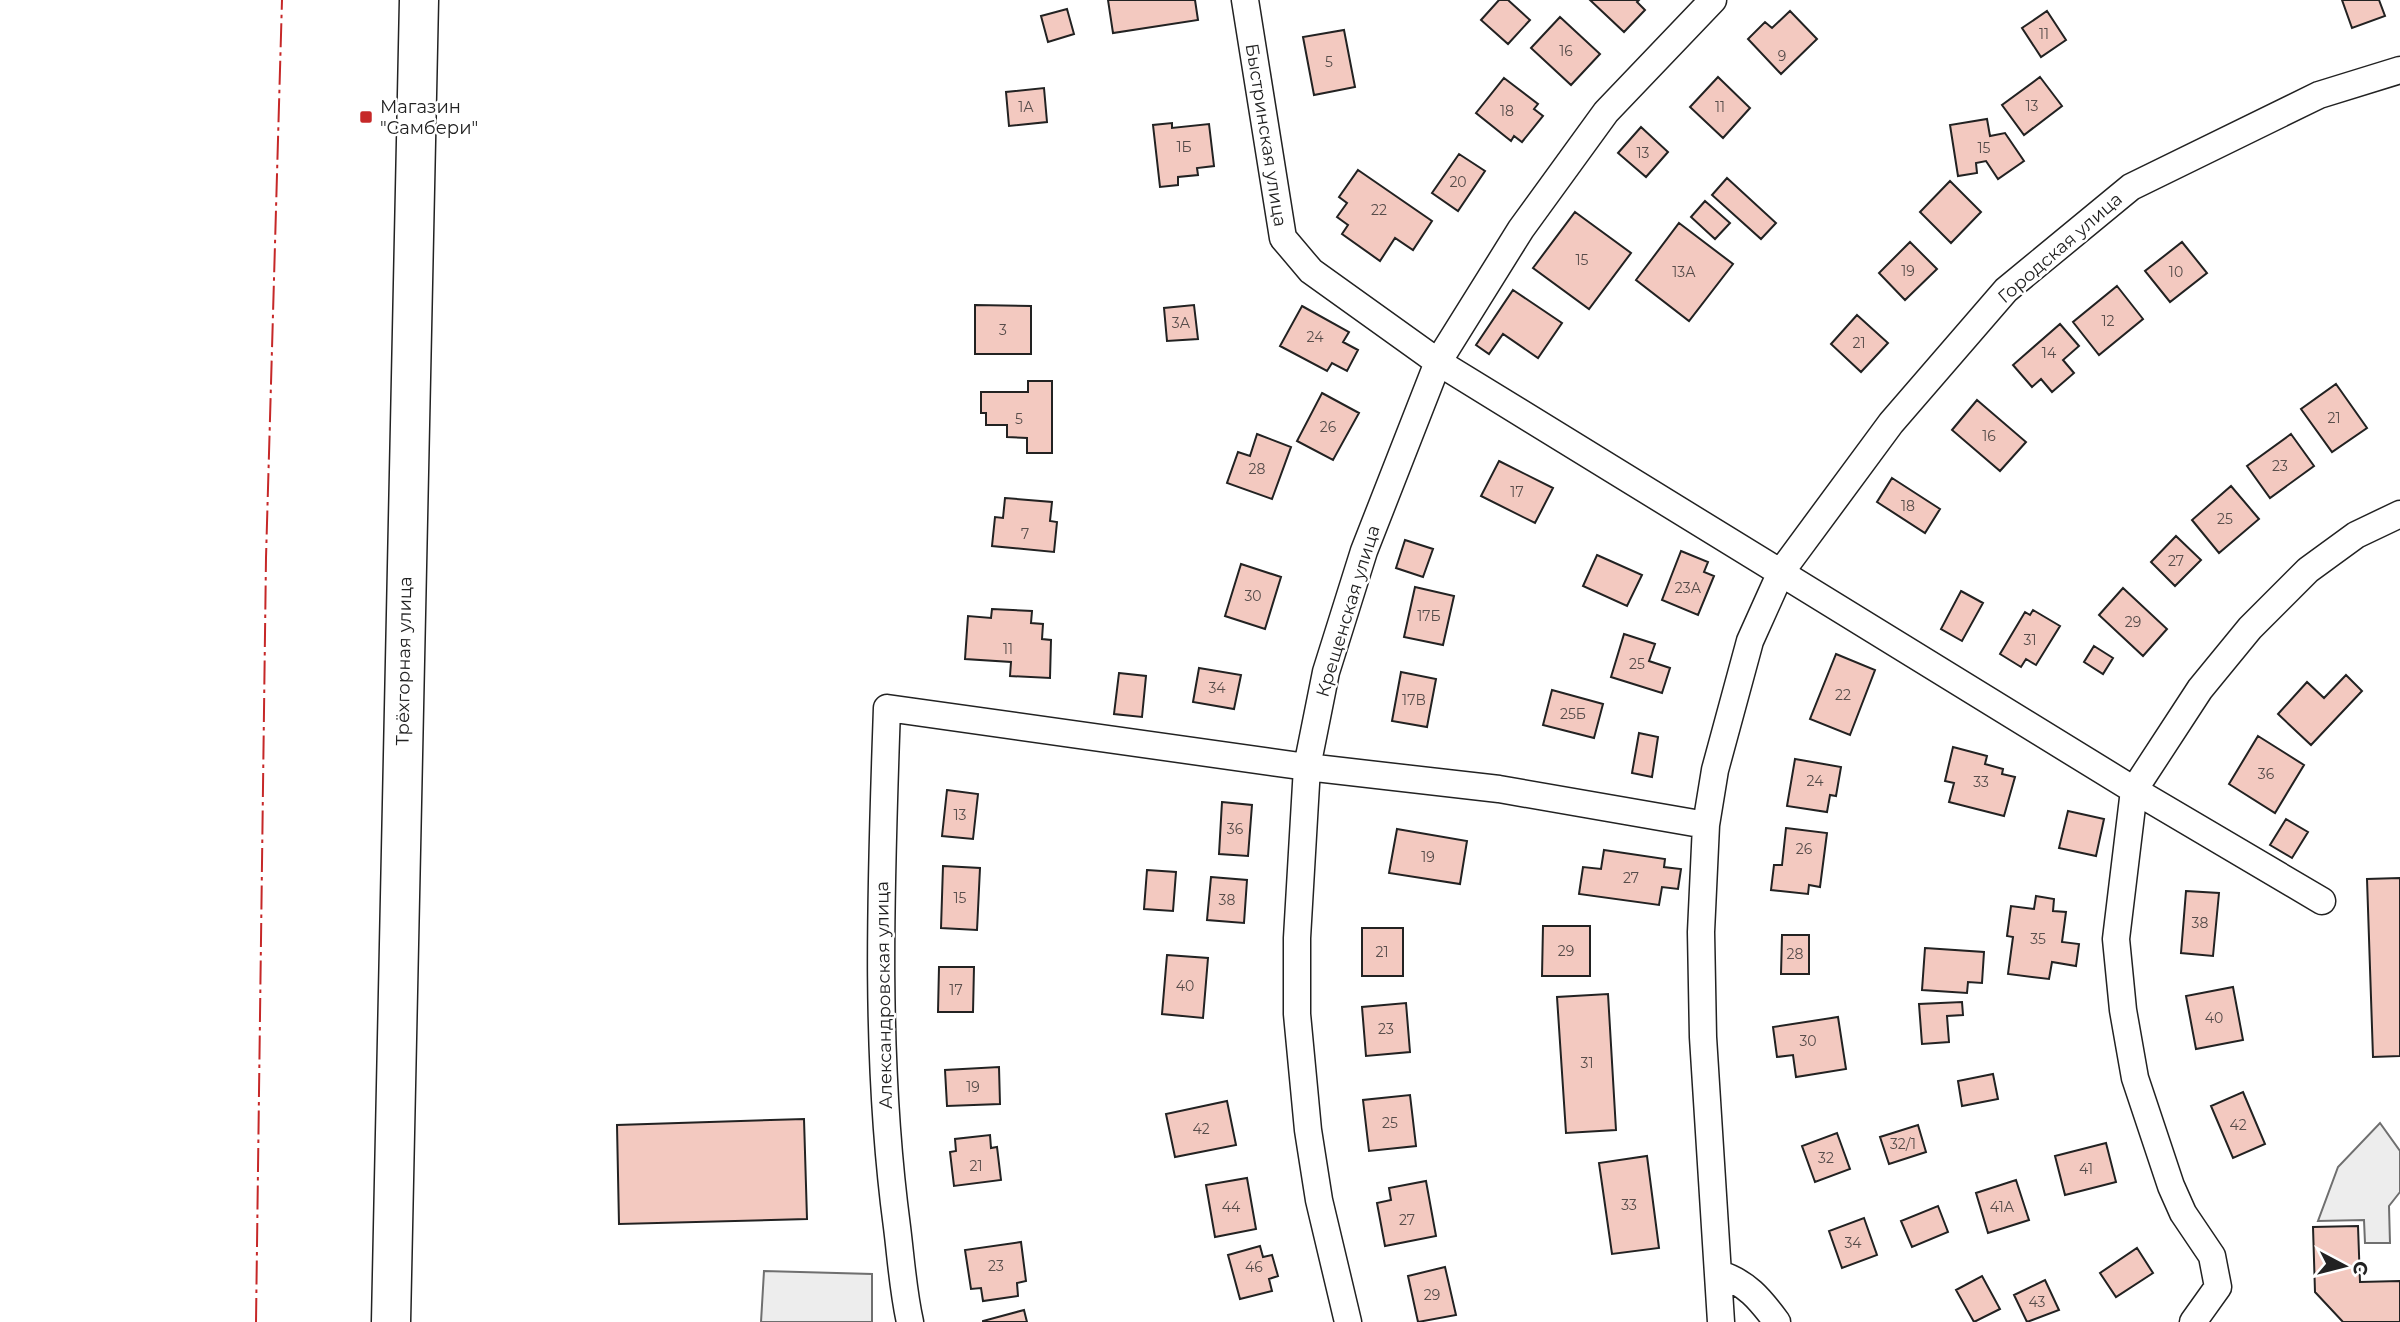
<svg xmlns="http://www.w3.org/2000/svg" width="2400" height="1322" viewBox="0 0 2400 1322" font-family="Montserrat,sans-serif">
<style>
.parking{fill:#ededed;stroke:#6f6f6f;stroke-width:2}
.building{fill:#f3c9c0;stroke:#222;stroke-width:2}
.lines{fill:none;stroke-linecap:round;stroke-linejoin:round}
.minor-casing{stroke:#222;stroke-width:29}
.highway-casing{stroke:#222;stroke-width:41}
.minor{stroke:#fff;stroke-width:26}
.highway{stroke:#fff;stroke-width:38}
.power{stroke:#c62828;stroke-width:2;stroke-dasharray:24 5 3.5 5;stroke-linecap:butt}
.poi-dot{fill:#c62828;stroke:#fff;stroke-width:2.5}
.labels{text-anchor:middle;stroke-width:5;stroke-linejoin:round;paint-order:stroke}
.number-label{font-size:14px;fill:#564c4a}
.poi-label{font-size:18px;fill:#222;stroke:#fff;text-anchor:start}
.street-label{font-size:18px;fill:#222;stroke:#fff}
</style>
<rect width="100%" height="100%" fill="#fff"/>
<path class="parking" d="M2380,1123L2400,1151V1192L2389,1206L2390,1243H2365L2364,1220L2318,1221L2338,1167Z
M764,1271L872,1274V1322H761Z"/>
<path class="building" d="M1108,0H1195L1198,20L1113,33Z
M1499,0H1508L1530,20L1508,44L1481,20Z
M1590,0H1639L1637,2L1645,10L1624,32Z
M2342,0H2379L2385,16L2352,28Z
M1067,9L1074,34L1048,42L1041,16Z
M1790,11L1817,39L1781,74L1748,39L1765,22L1772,28Z
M2047,11L2066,40L2041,57L2022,28Z
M1560,17L1600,54L1571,85L1531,48Z
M1344,30L1355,87L1314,95L1303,37Z
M1718,77L1750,108L1723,138L1690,107Z
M2040,77L2062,106L2024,135L2002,105Z
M1504,78L1538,104L1534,109L1543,116L1522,142L1514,136L1511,141L1476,113Z
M1044,88L1047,122L1009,126L1006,92Z
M1987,119L1990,136L2005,133L2024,161L1998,179L1986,161L1976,163L1977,173L1958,176L1950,125Z
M1172,123V128L1209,124L1214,166L1197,168L1198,175L1178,177V185L1160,187L1153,125Z
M1641,127L1668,152L1646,177L1618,153Z
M1459,154L1485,171L1458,211L1432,193Z
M1358,170L1432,221L1413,250L1395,238L1380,261L1342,234L1348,225L1337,217L1347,203L1339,197Z
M1727,178L1776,223L1761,239L1712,195Z
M1950,181L1981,212L1951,243L1920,212Z
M1705,201L1730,223L1715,239L1691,217Z
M1575,212L1631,253L1589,309L1533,268Z
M1679,223L1733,264L1689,321L1636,280Z
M1910,242L1937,269L1905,300L1879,273Z
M2182,242L2207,273L2170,302L2145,271Z
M2117,286L2143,319L2099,355L2073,322Z
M1513,290L1562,323L1538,358L1503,334L1489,354L1476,345Z
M975,305L1031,306V354H975Z
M1194,305L1198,339L1167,341L1164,308Z
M1302,306L1349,332L1343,342L1358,350L1347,371L1332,363L1327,371L1280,346Z
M1857,315L1888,343L1861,372L1831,344Z
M2060,324L2079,346L2063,360L2074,373L2052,392L2041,379L2032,387L2013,365Z
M1028,381H1052V453H1027V438L1007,437V425H986V413H981V392H1028Z
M2336,384L2367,428L2332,452L2301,409Z
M1322,393L1359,413L1333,460L1297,441Z
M1977,400L2026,442L2000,471L1952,430Z
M1257,434L1291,447L1272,499L1227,483L1238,452L1250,456Z
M2291,434L2314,466L2270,498L2247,466Z
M1499,461L1553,488L1535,523L1481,496Z
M1892,478L1940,509L1925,533L1877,502Z
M2231,486L2259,519L2219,553L2192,520Z
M1005,498L1052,502L1050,521L1057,522L1054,552L992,546L995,517L1003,518Z
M2176,536L2201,560L2175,586L2151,562Z
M1405,540L1433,549L1423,577L1396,568Z
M1681,551L1708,562L1704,572L1714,576L1698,615L1662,600Z
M1597,555L1642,575L1627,606L1583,586Z
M1241,564L1281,577L1265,629L1225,616Z
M1415,587L1454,596L1443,645L1404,637Z
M2123,588L2167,629L2143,656L2099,615Z
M1961,591L1983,603L1962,641L1941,629Z
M992,609L1032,611L1031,623L1043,624L1042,639L1051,640L1050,678L1010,676L1011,662L965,659L968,616L991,618Z
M2033,610L2060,626L2036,665L2026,659L2021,667L2000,654L2025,612L2030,615Z
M1624,634L1655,644L1649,661L1670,668L1662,693L1611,677Z
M2094,646L2113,658L2103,674L2084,662Z
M1836,654L1875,670L1850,735L1810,719Z
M1199,668L1241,675L1234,709L1193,702Z
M1401,672L1436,679L1427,727L1392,721Z
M1119,673L1146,676L1142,717L1114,714Z
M2346,675L2362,691L2311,745L2278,714L2307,682L2324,698Z
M1552,690L1603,704L1594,738L1543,725Z
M1639,733L1658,737L1652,777L1632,773Z
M2258,736L2304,765L2275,813L2229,784Z
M1953,747L1987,756L1985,764L2003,769L2002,774L2015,777L2004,816L1949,802L1954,783L1945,781Z
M1795,759L1841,767L1836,796L1830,795L1827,812L1787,806Z
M947,790L978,794L973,839L942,836Z
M1222,802L1252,805L1248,856L1219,854Z
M2068,811L2104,819L2096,856L2059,848Z
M2286,819L2308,832L2292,858L2270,845Z
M1786,828L1827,833L1820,887L1809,885L1808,894L1771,890L1774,865H1782Z
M1397,829L1467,841L1460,884L1389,873Z
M1604,850L1665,859L1664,867L1681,869L1678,889L1662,887L1659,905L1579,894L1583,867L1601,869Z
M943,866L980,868L977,930L941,928Z
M1147,870L1176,872L1173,911L1144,909Z
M1211,877L1247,880L1244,923L1207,920Z
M2400,878V1056L2373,1057L2367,879Z
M2186,891L2219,893L2213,956L2181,953Z
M2036,896L2054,899L2053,911L2066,912L2062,942L2079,944L2076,966L2052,962L2049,979L2008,974L2013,937L2007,936L2011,906L2034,909Z
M1543,926H1590V976H1542Z
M1362,928H1403V976H1362Z
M1782,935H1809V974H1781Z
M1925,948L1984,952L1982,983L1968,982L1967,993L1922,990Z
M1167,955L1208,958L1203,1018L1162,1014Z
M939,967H974L973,1012H938Z
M2233,987L2243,1040L2196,1049L2186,996Z
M1608,994L1616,1130L1566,1133L1557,997Z
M1962,1002L1963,1015L1947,1016L1949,1042L1922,1044L1919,1004Z
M1406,1003L1410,1052L1366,1056L1362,1007Z
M1838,1017L1846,1069L1796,1077L1793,1055L1777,1057L1773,1027Z
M999,1067L1000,1104L947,1106L945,1070Z
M1993,1074L1998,1099L1962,1106L1958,1081Z
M2243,1092L2265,1144L2233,1158L2211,1106Z
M1410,1095L1416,1146L1369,1151L1363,1100Z
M1227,1101L1236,1145L1175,1157L1166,1114Z
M804,1119L807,1219L619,1224L617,1125Z
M1918,1125L1926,1152L1889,1164L1880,1137Z
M1837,1133L1850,1169L1815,1182L1802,1146Z
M990,1135L991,1148L997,1147L1001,1180L954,1186L950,1152L956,1151L955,1139Z
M2106,1143L2116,1182L2065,1195L2055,1156Z
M1647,1156L1659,1248L1612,1254L1599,1163Z
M1247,1178L1256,1229L1215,1237L1206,1185Z
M2016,1180L2029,1220L1988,1233L1976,1193Z
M1426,1181L1436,1236L1385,1246L1377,1203L1391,1200L1389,1188Z
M1938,1206L1948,1232L1912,1247L1901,1221Z
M1864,1218L1877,1255L1842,1268L1829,1231Z
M2358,1226L2360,1282L2400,1281V1322H2343L2315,1292L2313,1227Z
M1021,1242L1026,1281L1017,1283L1018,1296L983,1301L981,1288L971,1289L965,1250Z
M1260,1246L1263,1257L1272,1255L1278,1276L1269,1279L1272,1291L1240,1299L1228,1255Z
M2137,1248L2153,1273L2116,1297L2100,1273Z
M1445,1267L1456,1315L1418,1322L1408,1276Z
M1982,1276L2000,1309L1974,1322L1956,1290Z
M2045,1280L2059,1310L2027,1322L2014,1295Z
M1024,1310L1027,1322H983V1321Z"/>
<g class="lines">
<g class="minor-casing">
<path id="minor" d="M1245,0L1283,238L1311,271L1438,362L2134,790L2322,901
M1719,1274C1746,1282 1760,1299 1777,1322
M910,1322C903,1291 901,1259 897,1227C874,1055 881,882 887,708L1307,767L1499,789L1706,825
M1348,1322L1319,1200L1308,1130L1297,1014V938L1307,767L1326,672L1364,551L1438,362L1521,229L1606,112L1713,0
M1721,1322L1703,1037L1701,932L1706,825L1715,770L1750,641L1781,572L1891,423L2006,290L2131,187L2319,95L2400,70
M2193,1322L2218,1287L2212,1256L2183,1213L2171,1186L2135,1078L2123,1010L2116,939L2134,790L2200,689L2250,628L2308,570L2356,535L2400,514"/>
</g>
<g class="highway-casing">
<path id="highway" d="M391,1322L419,0"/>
</g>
<use href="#minor" class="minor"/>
<use href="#highway" class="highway"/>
<path class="power" d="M256,1322L266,558L282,0"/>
</g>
<rect class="poi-dot" x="359" y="110" width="14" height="14" rx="3.5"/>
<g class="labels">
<g class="number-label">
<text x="2044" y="39">11</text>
<text x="1566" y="56">16</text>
<text x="1782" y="61">9</text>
<text x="1329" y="67">5</text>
<text x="2032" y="111">13</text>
<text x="1026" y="112">1А</text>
<text x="1720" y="112">11</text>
<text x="1507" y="116">18</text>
<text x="1184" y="152">1Б</text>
<text x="1984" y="153">15</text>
<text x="1643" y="158">13</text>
<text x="1458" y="187">20</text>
<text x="1379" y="215">22</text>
<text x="1582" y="265">15</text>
<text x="1908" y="276">19</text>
<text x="1684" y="277">13А</text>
<text x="2176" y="277">10</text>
<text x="2108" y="326">12</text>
<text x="1181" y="328">3А</text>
<text x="1003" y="335">3</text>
<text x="1315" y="342">24</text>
<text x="1859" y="348">21</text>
<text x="2049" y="358">14</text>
<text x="2334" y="423">21</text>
<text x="1019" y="424">5</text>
<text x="1328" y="432">26</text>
<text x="1989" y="441">16</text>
<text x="2280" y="471">23</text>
<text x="1257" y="474">28</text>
<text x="1517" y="497">17</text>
<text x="1908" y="511">18</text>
<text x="2225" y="524">25</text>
<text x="1025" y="539">7</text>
<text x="2176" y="566">27</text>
<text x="1688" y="593">23А</text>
<text x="1253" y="601">30</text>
<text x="1429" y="621">17Б</text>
<text x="2133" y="627">29</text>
<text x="2030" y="645">31</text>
<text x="1008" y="654">11</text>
<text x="1637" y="669">25</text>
<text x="1217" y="693">34</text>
<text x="1843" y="700">22</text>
<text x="1414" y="705">17В</text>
<text x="1573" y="719">25Б</text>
<text x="2266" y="779">36</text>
<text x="1815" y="786">24</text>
<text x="1981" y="787">33</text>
<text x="960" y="820">13</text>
<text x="1235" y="834">36</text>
<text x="1804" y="854">26</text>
<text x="1428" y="862">19</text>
<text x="1631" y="883">27</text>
<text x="960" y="903">15</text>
<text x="1227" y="905">38</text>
<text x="2200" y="928">38</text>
<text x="2038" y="944">35</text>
<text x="1566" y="956">29</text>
<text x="1382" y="957">21</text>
<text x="1795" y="959">28</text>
<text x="1185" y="991">40</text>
<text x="956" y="995">17</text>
<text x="2214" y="1023">40</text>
<text x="1386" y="1034">23</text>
<text x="1808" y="1046">30</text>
<text x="1587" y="1068">31</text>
<text x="973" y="1092">19</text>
<text x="1390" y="1128">25</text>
<text x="2238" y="1130">42</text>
<text x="1201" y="1134">42</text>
<text x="1903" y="1149">32/1</text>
<text x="1826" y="1163">32</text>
<text x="976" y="1171">21</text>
<text x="2086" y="1174">41</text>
<text x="1629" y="1210">33</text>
<text x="1231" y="1212">44</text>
<text x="2002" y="1212">41А</text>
<text x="1407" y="1225">27</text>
<text x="1853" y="1248">34</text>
<text x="996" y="1271">23</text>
<text x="1254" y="1272">46</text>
<text x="1432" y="1300">29</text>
<text x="2037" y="1307">43</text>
</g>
<g class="poi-label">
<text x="380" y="113">Магазин<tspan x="380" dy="21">"Самбери"</tspan></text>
</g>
<g class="street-label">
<text transform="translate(1266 135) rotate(81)" y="6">Быстринская улица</text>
<text transform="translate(2060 248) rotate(-41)" y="6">Городская улица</text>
<text transform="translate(1348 611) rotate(-73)" y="6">Крещенская улица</text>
<text transform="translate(404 661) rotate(-89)" y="6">Трёхгорная улица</text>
<text transform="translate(884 995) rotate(-91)" y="6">Александровская улица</text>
</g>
</g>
<g transform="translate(2344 1266) rotate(97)" stroke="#ffffff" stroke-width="5" paint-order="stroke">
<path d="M0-5L12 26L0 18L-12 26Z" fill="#222222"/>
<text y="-10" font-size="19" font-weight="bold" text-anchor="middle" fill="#222222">С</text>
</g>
</svg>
